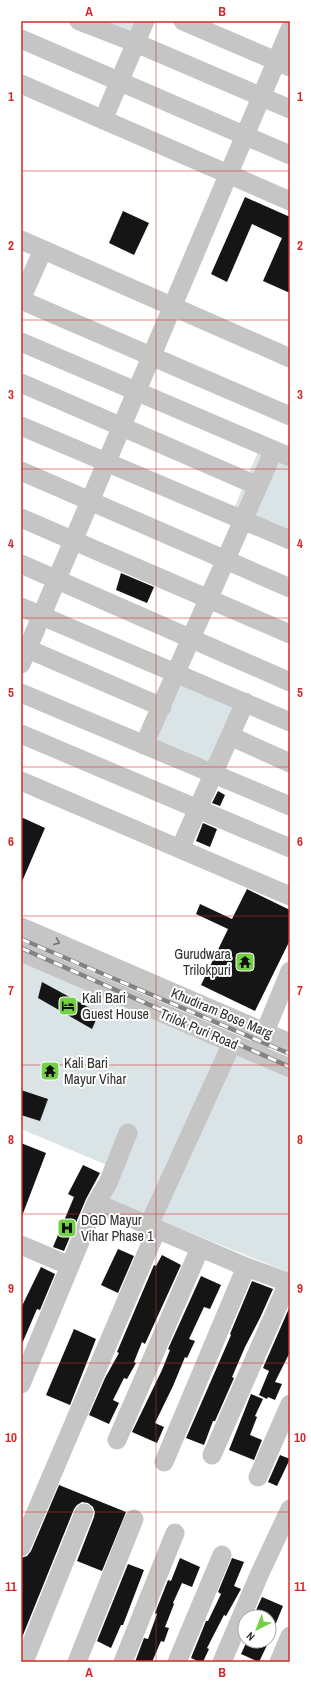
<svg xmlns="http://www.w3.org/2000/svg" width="311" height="1683" viewBox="0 0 311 1683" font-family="'Archivo Narrow',sans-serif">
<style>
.green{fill:#dae4e6}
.building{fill:#151515}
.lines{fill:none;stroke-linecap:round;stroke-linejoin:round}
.minor{stroke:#c5c5c5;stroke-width:19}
.rail-casing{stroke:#838383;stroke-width:4.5}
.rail{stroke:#fff;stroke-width:3;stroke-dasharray:9;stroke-linecap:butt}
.oneway{stroke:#727272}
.grid{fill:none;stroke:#d62828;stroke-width:1;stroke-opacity:0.55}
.labels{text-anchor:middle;stroke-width:4;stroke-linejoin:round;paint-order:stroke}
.poi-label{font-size:14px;fill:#2e2e2e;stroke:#fff;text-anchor:start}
.street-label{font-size:14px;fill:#2e2e2e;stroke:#fff}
.neatline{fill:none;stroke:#d62828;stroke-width:1.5}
.grid-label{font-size:13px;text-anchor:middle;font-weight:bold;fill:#d62828}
</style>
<rect width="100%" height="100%" fill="#fff"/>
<path class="green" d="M91,21H139L132,38Z
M260,447L290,460V538L232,513Z
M167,670L241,703L213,768L139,737Z
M21,954L290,1071V1273L102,1197L114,1168L21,1129Z"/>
<path class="building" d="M245,197L290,217V293L263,281L282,238L252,224L227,282L211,274Z
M123,211L149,223L134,255L109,243Z
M121,573L154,587L147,603L116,590Z
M218,791L225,795L220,806L212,803Z
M21,817L45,828L21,884Z
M203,823L217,829L210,847L196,841Z
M247,889L290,910V940L255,1011L201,985L228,929L196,914L200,904L232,919Z
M42,982L99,1013L92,1029L38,998Z
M21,1090L48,1099L40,1121L21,1115Z
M21,1143L46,1153L22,1216L21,1215Z
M83,1165L100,1173L86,1199L64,1251L53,1247L74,1197L68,1194Z
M118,1249L134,1256L118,1293L101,1285Z
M162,1255L181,1265L145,1344L142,1342L134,1362L136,1363L127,1379L124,1378L113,1400L119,1403L109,1424L89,1415L105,1378L119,1353L117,1352L154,1265L156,1266Z
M41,1267L55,1274L40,1310L37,1309L21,1346V1308Z
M201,1276L221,1285L210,1309L204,1307L189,1339L195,1341L187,1358L185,1357L173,1386L155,1423L164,1427L157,1443L132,1432L162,1370L170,1350L168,1349Z
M252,1281L273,1289L260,1318L245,1347L232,1377L234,1378L215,1421H213L204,1445L186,1438L231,1335L230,1334Z
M290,1306V1352L275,1382L282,1384L275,1400L268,1397L267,1399L259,1395L269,1371L263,1368Z
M74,1329L96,1339L70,1405L46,1395Z
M251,1394L263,1399L255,1416L257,1417L250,1435L262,1440L254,1460L229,1450Z
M280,1455L290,1459L277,1486L268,1482Z
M59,1485L126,1512L102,1571L77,1561L94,1517L95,1512L93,1507L88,1503L82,1502L77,1505L74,1509L21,1640V1558L27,1556L31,1551Z
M180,1558L200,1567L192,1587L182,1583L173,1603L174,1604L165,1627L169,1628L164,1642L161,1641L152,1662H135L144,1638L148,1639L157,1614L155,1613L168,1580L171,1581Z
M232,1558L244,1562L234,1586L241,1589L226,1616L224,1615L207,1648L209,1649L203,1662H200L191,1658L206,1621H208L221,1594L218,1592Z
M128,1564L144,1570L123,1625H121L111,1648L97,1641Z
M262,1597L283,1606L269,1640V1617H253Z
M247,1641H269L259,1662L241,1654Z"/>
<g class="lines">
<path class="minor" d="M79,21L136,43L290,109
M183,21L290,67
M21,39L290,155
M21,84L290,201
M103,120L145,21
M21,240L290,358
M21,299L43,250
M21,300L290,416
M21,342L290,457
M21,383L258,486
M21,426L290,540
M21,471L290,588
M21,518L290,634
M21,564L290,682
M21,607L290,722
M21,646L162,707
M21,664L290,29
M21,693L290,806
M21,734L290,848
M230,736L290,763
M144,745L274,450
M21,781L290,896
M180,849L245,702
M21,927L290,1043
M21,952L290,1068
M260,1044L290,971
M96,1203L246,1267L290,1283
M149,1225L232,1043
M21,1245L70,1266
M21,1384L96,1203L108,1183L128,1133
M117,1440L200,1248
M212,1455L288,1283
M164,1462L246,1267
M258,1477L290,1404
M21,1547L157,1229
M24,1662L84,1513
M77,1662L134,1519
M123,1662L175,1533
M177,1662L222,1555
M222,1662L260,1573L290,1509
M279,1662L290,1636"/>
<g class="rail-casing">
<path id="rail" d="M21,939L290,1054
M21,948L290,1067"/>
</g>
<use href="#rail" class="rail"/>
</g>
<defs><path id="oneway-chevron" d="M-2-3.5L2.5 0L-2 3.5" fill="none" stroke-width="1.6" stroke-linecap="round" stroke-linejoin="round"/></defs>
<use class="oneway" href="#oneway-chevron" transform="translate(57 942) rotate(23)"/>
<path class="grid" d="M156,21V1662M21,171H290M21,320H290M21,469H290M21,618H290M21,767H290M21,916H290M21,1065H290M21,1214H290M21,1363H290M21,1512H290"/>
<defs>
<g id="temple-square" transform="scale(1)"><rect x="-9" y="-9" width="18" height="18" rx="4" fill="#74d044" stroke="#fff"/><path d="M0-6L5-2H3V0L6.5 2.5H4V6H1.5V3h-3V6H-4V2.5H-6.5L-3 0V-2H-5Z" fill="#111"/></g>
<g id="hotel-square" transform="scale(1)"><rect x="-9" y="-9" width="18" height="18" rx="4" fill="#74d044" stroke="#fff"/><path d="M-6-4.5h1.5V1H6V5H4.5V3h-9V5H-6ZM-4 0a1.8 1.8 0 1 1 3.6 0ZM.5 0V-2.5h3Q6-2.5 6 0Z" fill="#111"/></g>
<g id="hospital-square" transform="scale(1)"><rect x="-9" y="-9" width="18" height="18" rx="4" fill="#74d044" stroke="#fff"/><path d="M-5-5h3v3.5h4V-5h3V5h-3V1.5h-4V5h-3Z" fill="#111"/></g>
</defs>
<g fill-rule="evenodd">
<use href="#temple-square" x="245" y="962"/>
<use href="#hotel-square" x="68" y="1006"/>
<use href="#temple-square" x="50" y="1071"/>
<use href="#hospital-square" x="67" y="1228"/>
</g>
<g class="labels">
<g class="poi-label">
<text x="231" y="959" text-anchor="end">Gurudwara<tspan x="231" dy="16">Trilokpuri</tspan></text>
<text x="82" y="1003">Kali Bari<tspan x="82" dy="16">Guest House</tspan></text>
<text x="64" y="1068">Kali Bari<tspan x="64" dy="16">Mayur Vihar</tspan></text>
<text x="81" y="1225">DGD Mayur<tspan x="81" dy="16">Vihar Phase 1</tspan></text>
</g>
<g class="street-label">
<text transform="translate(222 1013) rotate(23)" y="5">Khudiram Bose Marg</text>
<text transform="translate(199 1029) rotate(23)" y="5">Trilok Puri Road</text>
</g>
</g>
<rect width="311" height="1683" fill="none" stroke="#ffffff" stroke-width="44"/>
<g transform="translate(257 1629) rotate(222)"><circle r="19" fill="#ffffff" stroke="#ababab"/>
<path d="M0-3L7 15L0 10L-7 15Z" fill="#74d044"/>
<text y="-6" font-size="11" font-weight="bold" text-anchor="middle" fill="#2e2e2e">N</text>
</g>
<rect x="22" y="22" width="267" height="1639" class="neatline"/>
<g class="grid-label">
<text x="89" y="16">A</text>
<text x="222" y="16">B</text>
<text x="11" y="101">1</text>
<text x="300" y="101">1</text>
<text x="11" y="250">2</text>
<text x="300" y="250">2</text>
<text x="11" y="399">3</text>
<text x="300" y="399">3</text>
<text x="11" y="548">4</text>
<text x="300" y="548">4</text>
<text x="11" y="697">5</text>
<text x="300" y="697">5</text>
<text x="11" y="846">6</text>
<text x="300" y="846">6</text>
<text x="11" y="995">7</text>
<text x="300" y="995">7</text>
<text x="11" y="1144">8</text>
<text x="300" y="1144">8</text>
<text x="11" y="1293">9</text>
<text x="300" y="1293">9</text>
<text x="11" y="1442">10</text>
<text x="300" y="1442">10</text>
<text x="11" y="1591">11</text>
<text x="300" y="1591">11</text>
<text x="89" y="1677">A</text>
<text x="222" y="1677">B</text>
</g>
</svg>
